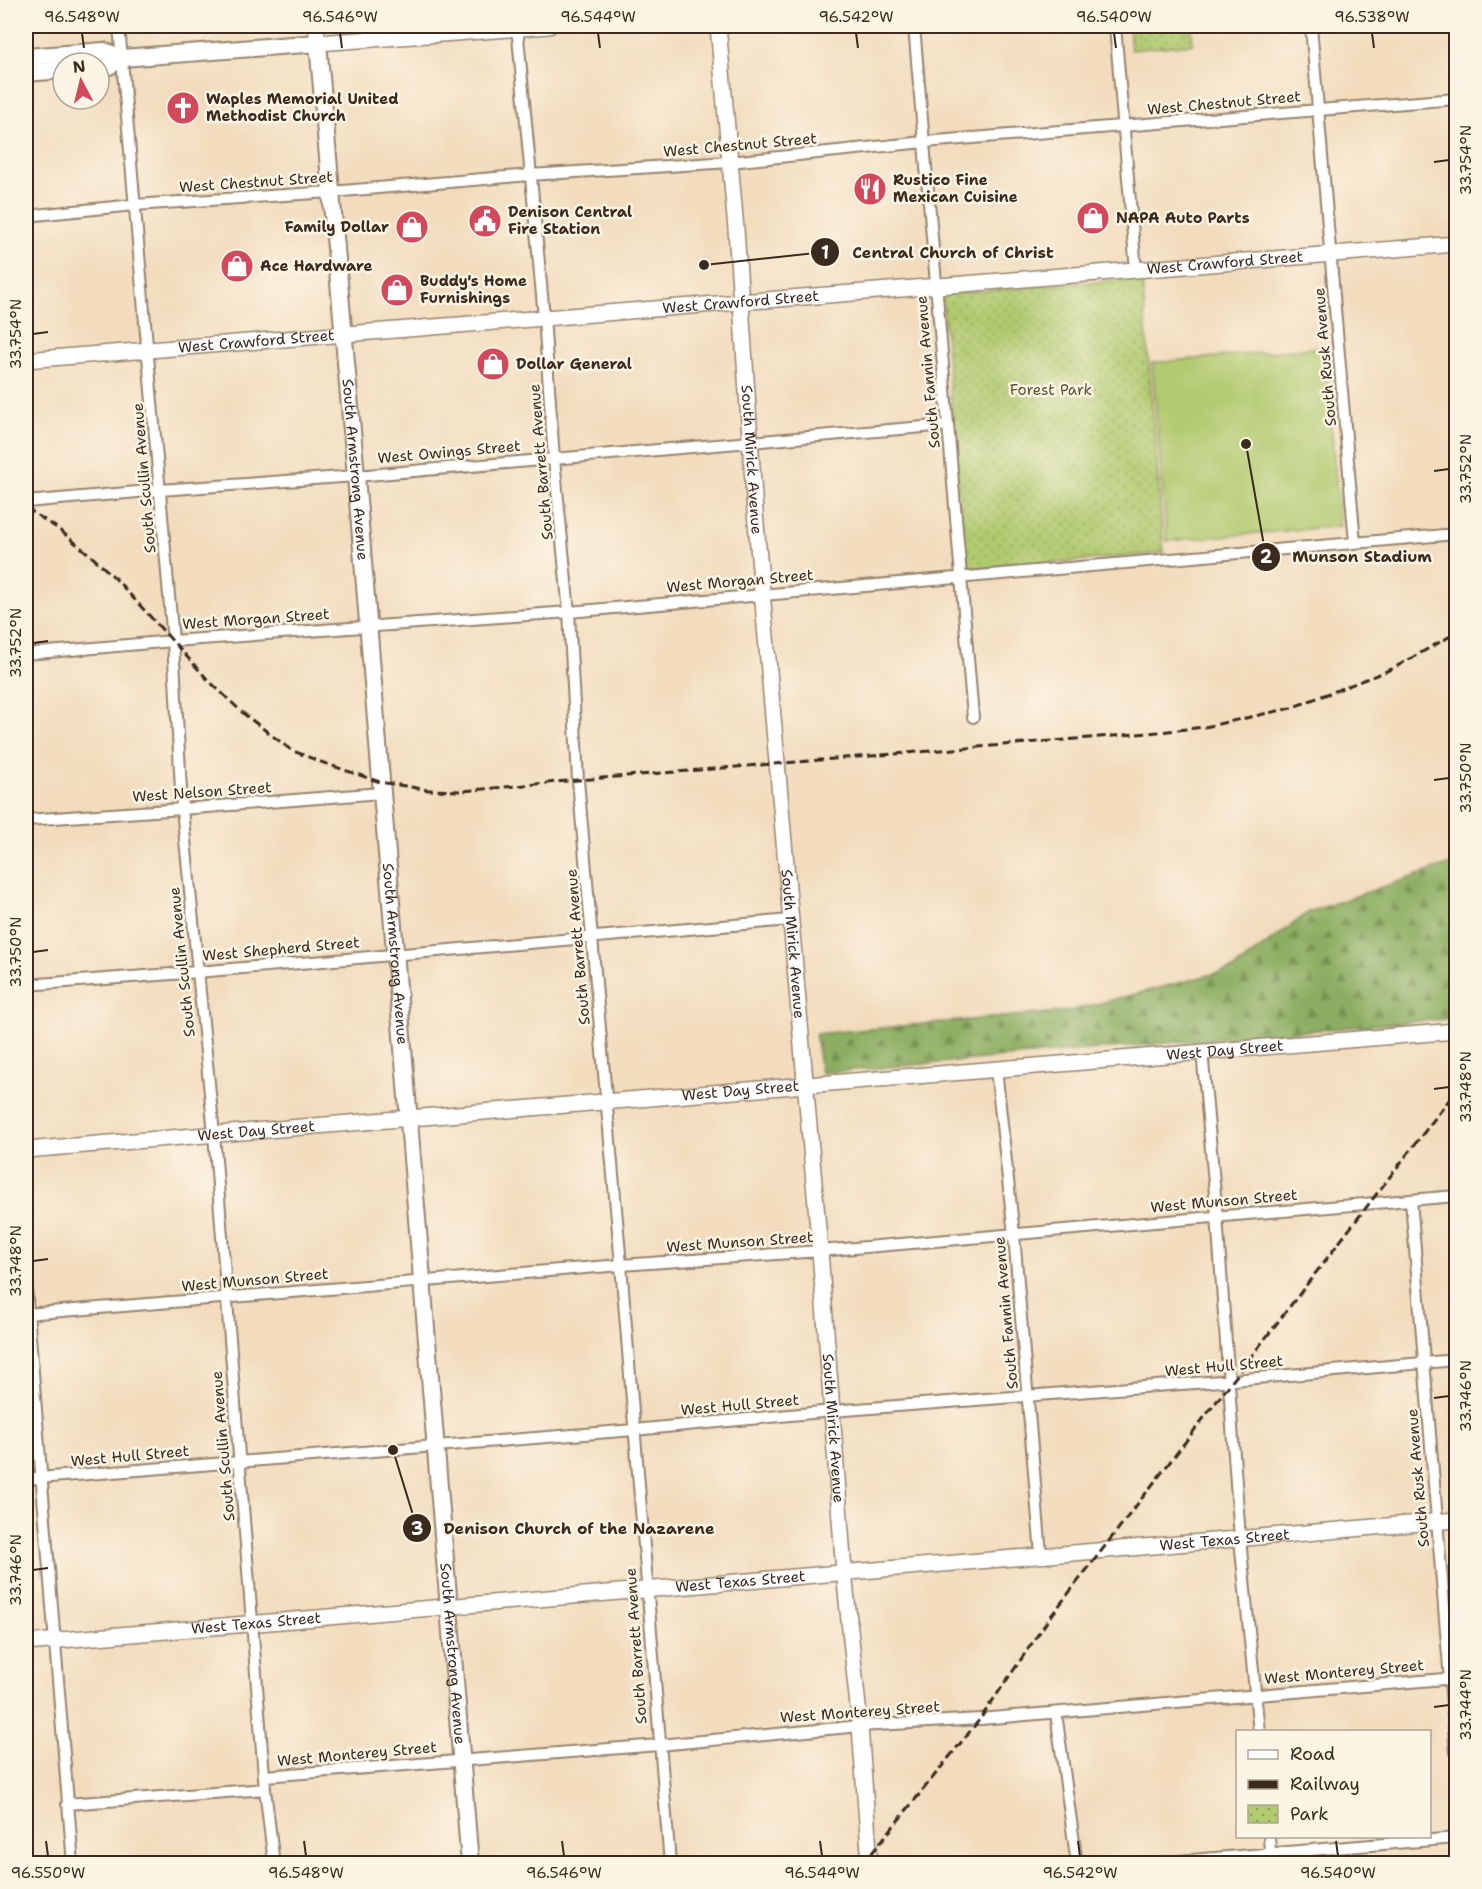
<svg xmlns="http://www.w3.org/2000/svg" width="1482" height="1889" viewBox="0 0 1482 1889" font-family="'Shantell Sans',sans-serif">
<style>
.grass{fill:#b1ca70;stroke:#767a47;stroke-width:1.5}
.forest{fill:url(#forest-firs);stroke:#646c40;stroke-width:1.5}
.park{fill:url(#park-dots);stroke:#767a47;stroke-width:1.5}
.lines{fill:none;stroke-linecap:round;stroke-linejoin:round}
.street-casing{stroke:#96836e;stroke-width:14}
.secondary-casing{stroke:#96836e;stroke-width:18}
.primary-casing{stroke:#96836e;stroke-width:20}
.street{stroke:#fff;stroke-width:10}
.secondary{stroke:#fff;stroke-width:15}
.primary{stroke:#fff;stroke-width:16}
.rail{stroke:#3b2a1e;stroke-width:3;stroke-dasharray:9 4.5;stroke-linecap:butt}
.ticks{fill:none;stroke:#3b2a1e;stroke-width:2}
.labels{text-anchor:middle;stroke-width:5;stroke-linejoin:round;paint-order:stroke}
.poi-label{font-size:15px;font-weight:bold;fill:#3b2a1e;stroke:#fcf5e5;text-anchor:start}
.street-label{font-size:15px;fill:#3b2a1e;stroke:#fcf5e5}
.park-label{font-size:15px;fill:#585232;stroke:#fcf5e5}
.leader{fill:none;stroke:#3b2a1e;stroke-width:2}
.callout-dot{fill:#3b2a1e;stroke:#fcf5e5;stroke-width:2}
.mark-label{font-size:18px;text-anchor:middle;font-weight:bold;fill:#fff}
.callout-label{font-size:16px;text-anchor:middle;font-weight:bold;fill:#3b2a1e;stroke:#fcf5e5;stroke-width:5;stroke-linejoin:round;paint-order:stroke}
.neatline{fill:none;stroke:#3b2a1e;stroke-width:2}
.ticks-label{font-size:15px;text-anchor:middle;fill:#3b2a1e}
</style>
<defs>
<pattern id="forest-firs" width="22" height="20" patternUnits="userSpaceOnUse" patternTransform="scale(1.5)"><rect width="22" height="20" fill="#8cae62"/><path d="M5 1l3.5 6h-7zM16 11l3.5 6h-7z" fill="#748e50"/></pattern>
<pattern id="park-dots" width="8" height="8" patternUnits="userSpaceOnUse" patternTransform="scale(1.5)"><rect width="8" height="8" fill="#b1ca70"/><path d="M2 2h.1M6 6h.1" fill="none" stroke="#91a45b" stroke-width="1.8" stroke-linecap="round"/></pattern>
</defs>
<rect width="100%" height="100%" fill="#fcf5e5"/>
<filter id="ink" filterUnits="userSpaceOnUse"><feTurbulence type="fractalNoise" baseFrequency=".0167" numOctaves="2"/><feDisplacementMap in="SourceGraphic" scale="12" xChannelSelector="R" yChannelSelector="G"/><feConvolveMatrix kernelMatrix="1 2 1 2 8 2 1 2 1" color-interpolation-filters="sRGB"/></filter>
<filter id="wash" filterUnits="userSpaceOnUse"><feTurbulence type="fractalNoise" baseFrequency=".008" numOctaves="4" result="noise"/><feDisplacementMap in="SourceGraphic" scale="24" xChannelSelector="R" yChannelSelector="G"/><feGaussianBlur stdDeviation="1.35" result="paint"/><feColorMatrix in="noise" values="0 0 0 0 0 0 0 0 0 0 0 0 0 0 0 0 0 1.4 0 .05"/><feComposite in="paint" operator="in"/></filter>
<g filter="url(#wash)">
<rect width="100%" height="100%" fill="#f2dcbd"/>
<path class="grass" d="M1324,347L1340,526L1167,541L1152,363Z"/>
<path class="forest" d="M1456,862V1018L821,1073L815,1034L1069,1011L1233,969L1309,912Z"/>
<path class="park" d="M1129,26H1191L1193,44L1131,50Z
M1142,278L1164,553L965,571L942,294Z"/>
</g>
<g filter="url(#ink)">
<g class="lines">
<g class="street-casing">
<path id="street" d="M119,26L173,641L182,809L214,1134L265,1789L274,1864
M517,26L544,317L554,459L569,612L578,780L621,1265L670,1864
M914,26L973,717
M1115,26L1136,271
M1311,26L1355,543
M26,216L134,205L331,192L530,175L730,162L924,142L1456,99
M26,502L160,490L356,476L947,425
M26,654L173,641L569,612L1456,534
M26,820L182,809L381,793
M26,985L198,972L790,920
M1202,1051L1217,1216L1240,1539L1259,1732
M996,1069L1014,1235L1041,1555
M1411,1200L1456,1754
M26,1287L73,1864
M26,1314L621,1265L820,1251L1456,1196
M26,1479L634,1430L832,1411L1234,1380L1456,1360
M1056,1713L1077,1864
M265,1776L659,1745L860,1726L980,1719L1456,1678
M67,1804L265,1789
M1269,1836L1270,1852
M1143,1864L1456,1838"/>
</g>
<g class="secondary-casing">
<g id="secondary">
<path d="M316,26L318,43L549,26"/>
<path id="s1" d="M718,26L736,229L755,512L820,1251L844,1572L860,1726L870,1864"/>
<path id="s2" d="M26,360L1456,244"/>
<path id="s3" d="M26,1150L1456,1031"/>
<path id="s4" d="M26,1643L1456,1520"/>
</g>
</g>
<g class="primary-casing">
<g id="primary">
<path d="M26,57L104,51L122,58"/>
<path id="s5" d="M99,67L109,66L122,58L318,43L356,476L470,1864"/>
<path d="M26,73L63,70"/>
</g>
</g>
<use href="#street" class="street"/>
<use href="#secondary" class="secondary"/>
<use href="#primary" class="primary"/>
<path class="rail" d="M26,508L57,528L89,554L114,577L210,682L244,714L291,750L321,762L380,782L429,790L463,791L578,780L1149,733L1205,727L1291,708L1392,669L1456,633
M863,1864L980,1719L1048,1620L1456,1091"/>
</g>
</g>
<path class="ticks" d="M82,33L84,48M340,33L342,48M598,33L600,48M856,33L858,48M1114,33L1116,48M1372,33L1374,48M1434,162L1449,160M33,334L48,332M1434,471L1449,469M33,643L48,641M1434,780L1449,778M33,952L48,950M1434,1089L1449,1087M33,1261L48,1259M1434,1398L1449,1396M33,1570L48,1568M1434,1707L1449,1705M46,1841L48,1856M304,1841L306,1856M562,1841L564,1856M820,1841L822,1856M1078,1841L1080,1856M1336,1841L1338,1856"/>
<defs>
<g id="church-disc" transform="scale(1.725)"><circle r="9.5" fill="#d1495b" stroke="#fcf5e5"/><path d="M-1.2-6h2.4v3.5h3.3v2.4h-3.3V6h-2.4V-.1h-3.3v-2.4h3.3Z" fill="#fff"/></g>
<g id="restaurant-disc" transform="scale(1.725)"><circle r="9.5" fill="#d1495b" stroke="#fcf5e5"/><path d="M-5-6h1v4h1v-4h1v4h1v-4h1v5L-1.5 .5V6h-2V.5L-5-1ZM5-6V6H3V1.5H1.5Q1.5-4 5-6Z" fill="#fff"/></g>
<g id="shop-disc" transform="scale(1.725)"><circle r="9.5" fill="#d1495b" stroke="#fcf5e5"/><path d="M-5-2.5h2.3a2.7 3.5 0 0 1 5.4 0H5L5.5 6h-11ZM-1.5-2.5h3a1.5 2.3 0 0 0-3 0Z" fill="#fff"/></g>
<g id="civic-disc" transform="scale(1.725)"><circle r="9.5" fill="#d1495b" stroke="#fcf5e5"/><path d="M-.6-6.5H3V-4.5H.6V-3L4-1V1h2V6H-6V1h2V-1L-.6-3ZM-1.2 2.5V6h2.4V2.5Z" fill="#fff"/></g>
</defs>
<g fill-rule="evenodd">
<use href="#church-disc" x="183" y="108"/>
<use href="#restaurant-disc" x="870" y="189"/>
<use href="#shop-disc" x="1093" y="218"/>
<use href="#civic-disc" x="485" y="221"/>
<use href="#shop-disc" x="412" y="227"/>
<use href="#shop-disc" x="237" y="266"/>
<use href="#shop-disc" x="397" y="290"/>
<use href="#shop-disc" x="493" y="364"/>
</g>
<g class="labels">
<g class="poi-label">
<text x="206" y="104">Waples Memorial United<tspan x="206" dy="17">Methodist Church</tspan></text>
<text x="893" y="185">Rustico Fine<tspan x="893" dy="17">Mexican Cuisine</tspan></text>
<text x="508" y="217">Denison Central<tspan x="508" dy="17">Fire Station</tspan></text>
<text x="1116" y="223">NAPA Auto Parts</text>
<text x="389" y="232" text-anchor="end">Family Dollar</text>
<text x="260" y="271">Ace Hardware</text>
<text x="420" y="286">Buddy's Home<tspan x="420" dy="17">Furnishings</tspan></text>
<text x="516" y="369">Dollar General</text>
</g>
<g class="street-label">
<text transform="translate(1224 103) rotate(-5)" y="5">West Chestnut Street</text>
<text transform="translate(740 145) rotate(-5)" y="5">West Chestnut Street</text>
<text transform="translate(256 182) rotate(-4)" y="5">West Chestnut Street</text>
<text dy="5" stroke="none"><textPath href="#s2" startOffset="1203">West Crawford Street</textPath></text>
<text dy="5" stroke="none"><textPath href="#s2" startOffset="717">West Crawford Street</textPath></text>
<text dy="5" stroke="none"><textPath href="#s2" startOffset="231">West Crawford Street</textPath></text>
<text transform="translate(1325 357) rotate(-95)" y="5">South Rusk Avenue</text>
<text transform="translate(928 372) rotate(-95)" y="5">South Fannin Avenue</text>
<text transform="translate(449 452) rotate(-5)" y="5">West Owings Street</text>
<text dy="5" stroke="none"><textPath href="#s1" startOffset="435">South Mirick Avenue</textPath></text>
<text transform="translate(541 462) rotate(-95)" y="5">South Barrett Avenue</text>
<text dy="5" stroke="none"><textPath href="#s5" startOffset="650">South Armstrong Avenue</textPath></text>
<text transform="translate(144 478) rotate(-95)" y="5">South Scullin Avenue</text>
<text transform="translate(740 581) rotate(-5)" y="5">West Morgan Street</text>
<text transform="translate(256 619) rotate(-4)" y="5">West Morgan Street</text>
<text transform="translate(202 792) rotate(-4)" y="5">West Nelson Street</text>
<text dy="5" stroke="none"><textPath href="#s1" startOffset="921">South Mirick Avenue</textPath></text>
<text transform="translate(578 947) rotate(-95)" y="5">South Barrett Avenue</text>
<text transform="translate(281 949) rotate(-5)" y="5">West Shepherd Street</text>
<text dy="5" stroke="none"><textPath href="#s5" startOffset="1136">South Armstrong Avenue</textPath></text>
<text transform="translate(182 962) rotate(-96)" y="5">South Scullin Avenue</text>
<text dy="5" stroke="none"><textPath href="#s3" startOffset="1203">West Day Street</textPath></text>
<text dy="5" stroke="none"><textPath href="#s3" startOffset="717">West Day Street</textPath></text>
<text dy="5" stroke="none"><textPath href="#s3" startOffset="231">West Day Street</textPath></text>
<text transform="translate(1224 1201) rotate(-5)" y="5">West Munson Street</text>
<text transform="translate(740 1242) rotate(-4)" y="5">West Munson Street</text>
<text transform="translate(255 1280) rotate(-5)" y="5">West Munson Street</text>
<text transform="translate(1006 1313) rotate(-95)" y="5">South Fannin Avenue</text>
<text transform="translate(1224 1366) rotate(-5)" y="5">West Hull Street</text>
<text transform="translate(740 1405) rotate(-5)" y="5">West Hull Street</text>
<text dy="5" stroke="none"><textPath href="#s1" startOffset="1407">South Mirick Avenue</textPath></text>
<text transform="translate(223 1446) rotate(-95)" y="5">South Scullin Avenue</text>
<text transform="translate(130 1456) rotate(-5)" y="5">West Hull Street</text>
<text transform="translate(1418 1478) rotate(-95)" y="5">South Rusk Avenue</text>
<text dy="5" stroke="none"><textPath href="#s4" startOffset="1203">West Texas Street</textPath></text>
<text dy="5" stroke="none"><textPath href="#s4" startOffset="717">West Texas Street</textPath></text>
<text dy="5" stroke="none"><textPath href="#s4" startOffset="231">West Texas Street</textPath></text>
<text transform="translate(636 1646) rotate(-94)" y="5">South Barrett Avenue</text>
<text dy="5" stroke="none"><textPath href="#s5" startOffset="1838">South Armstrong Avenue</textPath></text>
<text transform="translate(1344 1672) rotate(-5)" y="5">West Monterey Street</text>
<text transform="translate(860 1712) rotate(-4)" y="5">West Monterey Street</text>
<text transform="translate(357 1754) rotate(-5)" y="5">West Monterey Street</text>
</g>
<g class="park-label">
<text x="1051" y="395">Forest Park</text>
</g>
</g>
<path class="leader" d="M704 265L825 252M1246 444L1266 557M393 1450L417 1528"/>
<g class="callout-dot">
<circle cx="704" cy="265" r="6"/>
<circle cx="1246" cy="444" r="6"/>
<circle cx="393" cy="1450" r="6"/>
<circle cx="825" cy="252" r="15"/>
<circle cx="1266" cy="557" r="15"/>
<circle cx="417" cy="1528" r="15"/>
</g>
<g class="mark-label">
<text x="825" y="259">1</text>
<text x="1266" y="563">2</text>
<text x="417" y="1535">3</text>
</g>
<g class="callout-label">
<text x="953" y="258">Central Church of Christ</text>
<text x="1362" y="562">Munson Stadium</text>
<text x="579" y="1534">Denison Church of the Nazarene</text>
</g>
<rect width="1482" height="1889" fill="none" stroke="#fcf5e5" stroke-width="66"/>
<rect x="1236" y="1730" width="195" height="108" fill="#fcf5e5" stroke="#afa495" stroke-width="1.5"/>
<rect x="1248" y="1750" width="30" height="9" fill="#ffffff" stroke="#afa495" stroke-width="1.5"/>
<text x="1290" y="1760" font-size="18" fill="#3b2a1e">Road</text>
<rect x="1248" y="1780" width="30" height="9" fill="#3b2a1e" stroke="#afa495" stroke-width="1.5"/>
<text x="1290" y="1790" font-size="18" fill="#3b2a1e">Railway</text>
<rect x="1248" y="1805" width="30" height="18" fill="url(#park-dots)" stroke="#afa495" stroke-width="1.5"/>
<text x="1290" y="1820" font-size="18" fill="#3b2a1e">Park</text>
<g transform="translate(81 81) rotate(353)"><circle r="28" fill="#fcf5e5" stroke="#afa495" stroke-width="1.5"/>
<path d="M0-4.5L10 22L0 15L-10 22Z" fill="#d1495b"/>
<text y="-9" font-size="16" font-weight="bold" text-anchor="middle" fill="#3b2a1e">N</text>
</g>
<rect x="33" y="33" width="1416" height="1823" class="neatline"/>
<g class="ticks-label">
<text x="82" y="22">96.548°W</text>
<text x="340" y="22">96.546°W</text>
<text x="598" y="22">96.544°W</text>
<text x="856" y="22">96.542°W</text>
<text x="1114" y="22">96.540°W</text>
<text x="1372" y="22">96.538°W</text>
<text transform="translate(1466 160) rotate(-90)" y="5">33.754°N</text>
<text transform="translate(16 334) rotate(-90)" y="5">33.754°N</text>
<text transform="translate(1466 469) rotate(-90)" y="5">33.752°N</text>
<text transform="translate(16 643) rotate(-90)" y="5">33.752°N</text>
<text transform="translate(1466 778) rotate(-90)" y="5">33.750°N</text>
<text transform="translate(16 952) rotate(-90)" y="5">33.750°N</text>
<text transform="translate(1466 1087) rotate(-90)" y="5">33.748°N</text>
<text transform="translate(16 1261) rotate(-90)" y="5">33.748°N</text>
<text transform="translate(1466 1396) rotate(-90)" y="5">33.746°N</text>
<text transform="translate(16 1570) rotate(-90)" y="5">33.746°N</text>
<text transform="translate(1466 1705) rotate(-90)" y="5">33.744°N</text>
<text x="48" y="1878">96.550°W</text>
<text x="306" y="1878">96.548°W</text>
<text x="564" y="1878">96.546°W</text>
<text x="822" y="1878">96.544°W</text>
<text x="1080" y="1878">96.542°W</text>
<text x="1338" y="1878">96.540°W</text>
</g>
</svg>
